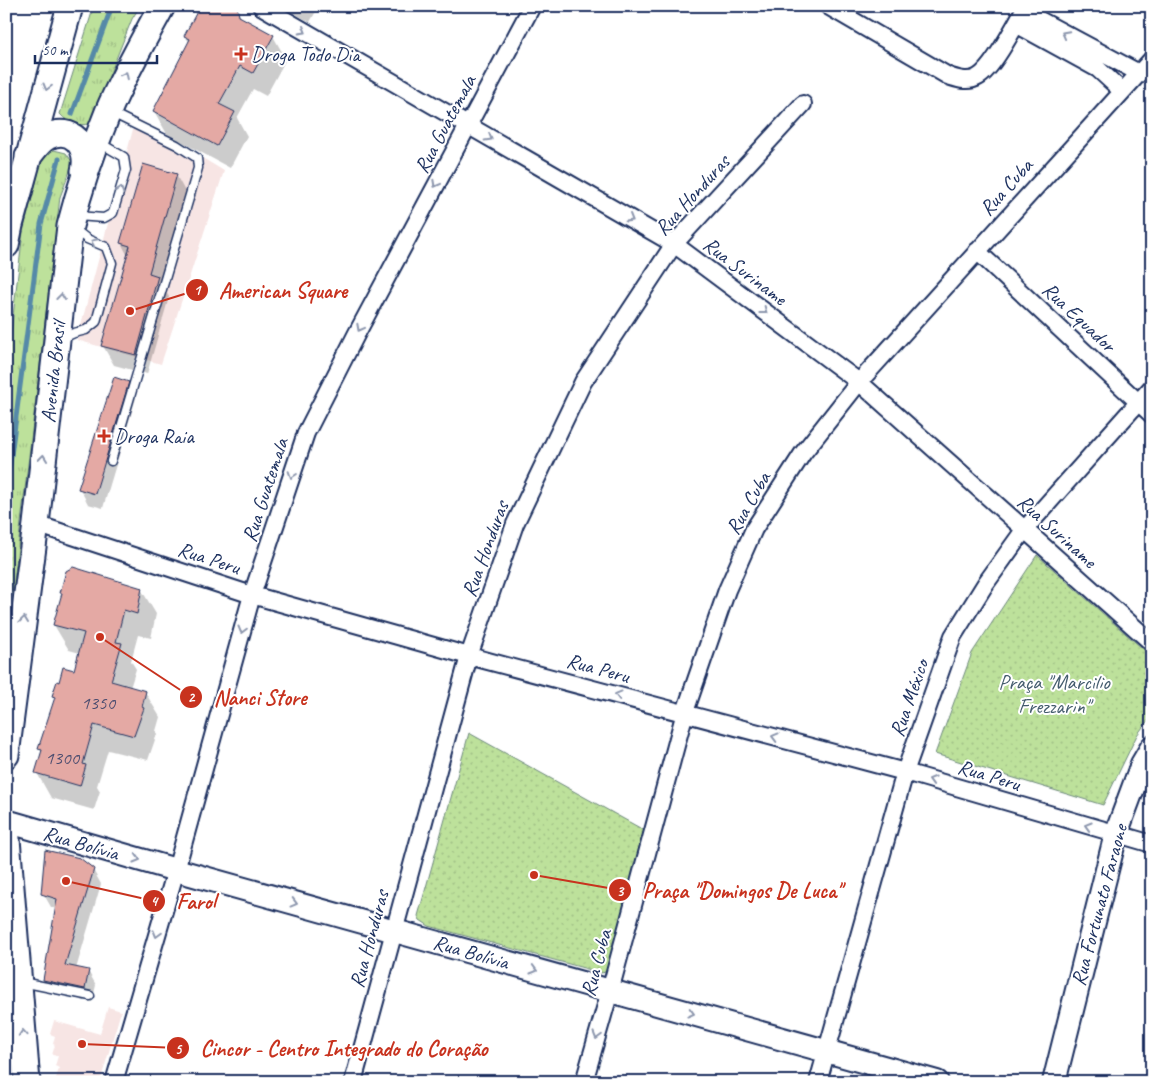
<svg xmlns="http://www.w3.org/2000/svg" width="1158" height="1088" viewBox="0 0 1158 1088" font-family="Caveat,sans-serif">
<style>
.built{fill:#f7e5e4}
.grass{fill:url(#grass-tufts);stroke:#6c887c}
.park{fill:url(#park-dots);stroke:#6c887c}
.shadow{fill:#0003}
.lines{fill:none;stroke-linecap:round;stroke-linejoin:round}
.stream{stroke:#5489a8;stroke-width:5}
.building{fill:#e4a9a4;stroke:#1b2f5e}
.service-casing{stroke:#1b2f5e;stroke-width:11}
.minor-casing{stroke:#1b2f5e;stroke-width:20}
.secondary-casing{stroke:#1b2f5e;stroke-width:26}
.primary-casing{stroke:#1b2f5e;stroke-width:29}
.service{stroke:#fff;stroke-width:8}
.minor{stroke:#fff;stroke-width:16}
.secondary{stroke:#fff;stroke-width:22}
.primary{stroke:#fff;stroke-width:25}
.oneway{stroke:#8d97ae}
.poi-dot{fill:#c8321e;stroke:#fff;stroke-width:2}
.labels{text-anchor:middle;stroke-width:4;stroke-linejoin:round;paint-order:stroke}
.number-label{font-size:19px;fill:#4d4e70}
.poi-label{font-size:21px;fill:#1b2f5e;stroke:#fff;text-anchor:start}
.street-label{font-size:21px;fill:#1b2f5e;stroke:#fff}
.park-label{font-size:21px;fill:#445c6d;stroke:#fff}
.leader{fill:none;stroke:#c8321e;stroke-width:2}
.callout-dot{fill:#c8321e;stroke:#fff;stroke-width:2}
.mark-label{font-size:15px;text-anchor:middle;font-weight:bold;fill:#fff}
.callout-label{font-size:22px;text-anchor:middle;font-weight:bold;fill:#c8321e;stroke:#fff;stroke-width:4;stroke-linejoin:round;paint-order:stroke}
</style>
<defs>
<pattern id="grass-tufts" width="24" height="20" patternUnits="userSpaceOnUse" patternTransform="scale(1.25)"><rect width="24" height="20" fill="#bde19b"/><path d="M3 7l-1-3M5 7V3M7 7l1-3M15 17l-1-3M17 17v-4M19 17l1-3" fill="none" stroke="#a2c188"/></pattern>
<pattern id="park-dots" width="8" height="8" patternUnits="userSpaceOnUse" patternTransform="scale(1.25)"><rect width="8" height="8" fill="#bde19b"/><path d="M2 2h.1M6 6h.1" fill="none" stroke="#a2c188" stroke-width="1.8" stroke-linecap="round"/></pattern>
</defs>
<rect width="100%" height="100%" fill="#fff"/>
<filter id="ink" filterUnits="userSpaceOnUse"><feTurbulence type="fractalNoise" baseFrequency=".02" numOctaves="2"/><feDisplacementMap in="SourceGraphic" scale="10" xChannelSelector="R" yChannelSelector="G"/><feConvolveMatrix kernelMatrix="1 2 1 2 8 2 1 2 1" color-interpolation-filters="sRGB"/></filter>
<g filter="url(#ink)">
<path class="built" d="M136,118L224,171L161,364L77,340Z
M108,1007L121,1011L100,1082H55L59,1068L55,1066L58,1056L52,1055L55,1045L53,1044L55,1036L50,1034L54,1021L100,1034Z"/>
<path class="grass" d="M94,6H140L132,19L90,124C77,126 69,124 60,114Z
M54,150L66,153L73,163L60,197L6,648V375L23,232L43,155Z"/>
<path class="park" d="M1037,555L1152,657V715L1137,735L1103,805L935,754L972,653Z
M469,733L649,833L608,971L602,973L429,926L420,920L418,916Z"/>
<path class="shadow" d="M281,6H319L310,22Z
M236,9L242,19L273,36L286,59L266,96L253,89L237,118L247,136L230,168L167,134L154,111L190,43L185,36Z
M176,175L187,195L162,285L169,297L147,374L114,365L103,346L128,256L121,243Z
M128,383L136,398L103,508L88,504L80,489Z
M141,589L156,614L151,638L138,635L131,661L136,669L130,688L145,692L160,717L156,731L157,734L148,760L108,750L97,786L100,791L94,810L51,798L37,773L42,753L40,749L55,699L54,696L75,671L80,653L69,650L54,625Z
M93,870L101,884L76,969L88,971L96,985L92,1002L52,993L44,980L56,909L51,907L43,893Z"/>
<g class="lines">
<path class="stream" d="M72,114L112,6
M6,494L41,224L59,159"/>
</g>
<path class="building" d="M200,6H237L239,16L274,35L253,73L240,66L219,104L235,112L217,146L153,111L190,39L184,36Z
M143,164L177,174L149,273L158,276L136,355L101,346L130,246L120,243Z
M114,377L129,382L95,494L78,489Z
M73,567L142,588L137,614L124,610L116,642L122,643L111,681L146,691L142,707L144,708L134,736L94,725L83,764L86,765L80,786L35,773L42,750L38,749L55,697L52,696L57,681L59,682L63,667L74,670L84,633L53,625L62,593H60L66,571Z
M45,850L80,858L94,869L65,965L89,970L85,989L43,980L57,899L41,894Z"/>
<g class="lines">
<g class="service-casing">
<path id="service" d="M77,216L104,218L113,213L126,170L124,157L100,143
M63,338L74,333L86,330L96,322L112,263L106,247L87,239L73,228
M111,461L198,168L197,158L177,145L112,113
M22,982L90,996"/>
</g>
<g class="minor-casing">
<path id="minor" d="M261,6L674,244L859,382L1152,643
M828,6L948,76C958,79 968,83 978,77C993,69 1017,22 1026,6
M1023,11L1139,73
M1016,24L1098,69L1122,91
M977,251L1152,415
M36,524L252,595L469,656L905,772L1152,844
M114,1082L176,870L252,595L306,433L357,333L532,6
M353,1082L469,656L515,524L583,382L674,244L803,104
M584,1082L610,991L685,712L727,590L754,529L803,453L859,382L1152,59
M818,1082L905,772L953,636L986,583L1024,530L1152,387"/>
</g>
<g class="secondary-casing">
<path id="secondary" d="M6,821L176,870L937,1082
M1054,1082L1116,834L1142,764L1152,747"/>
</g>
<g class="primary-casing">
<path id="primary" d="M28,157C34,150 38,142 47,137C72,124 90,147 84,171
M6,245L10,225L70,6
M6,755L36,524L70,226C80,187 93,149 108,112C123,76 143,41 162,6
M6,827L27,1082"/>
</g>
<use href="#service" class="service"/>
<use href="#minor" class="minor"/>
<use href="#secondary" class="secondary"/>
<use href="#primary" class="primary"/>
</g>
<defs><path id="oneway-chevron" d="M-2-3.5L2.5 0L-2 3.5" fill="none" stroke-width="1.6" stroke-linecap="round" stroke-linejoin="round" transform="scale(1.25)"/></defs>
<g class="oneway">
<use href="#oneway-chevron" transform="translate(303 31) rotate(30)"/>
<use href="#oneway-chevron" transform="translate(1065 34) rotate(-152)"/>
<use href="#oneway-chevron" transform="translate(125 75) rotate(-64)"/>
<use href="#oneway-chevron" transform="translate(47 87) rotate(105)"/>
<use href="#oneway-chevron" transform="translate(489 138) rotate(30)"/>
<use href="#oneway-chevron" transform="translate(436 184) rotate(118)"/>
<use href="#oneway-chevron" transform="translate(120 190) rotate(-73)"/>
<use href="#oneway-chevron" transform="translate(630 219) rotate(30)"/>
<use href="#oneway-chevron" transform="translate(94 242) rotate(-154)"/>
<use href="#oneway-chevron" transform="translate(61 297) rotate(-83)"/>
<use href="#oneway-chevron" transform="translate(764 311) rotate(37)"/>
<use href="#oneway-chevron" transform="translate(360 328) rotate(118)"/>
<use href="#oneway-chevron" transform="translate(43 458) rotate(-84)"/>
<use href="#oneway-chevron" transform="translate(292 475) rotate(108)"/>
<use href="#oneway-chevron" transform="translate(24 620) rotate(-83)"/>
<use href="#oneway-chevron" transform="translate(242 630) rotate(105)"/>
<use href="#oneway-chevron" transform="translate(618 695) rotate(-165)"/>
<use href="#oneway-chevron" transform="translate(775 737) rotate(-165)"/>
<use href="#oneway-chevron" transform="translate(932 780) rotate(-163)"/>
<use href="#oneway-chevron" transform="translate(1088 826) rotate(-163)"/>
<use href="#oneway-chevron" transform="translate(137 859) rotate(16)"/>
<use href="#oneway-chevron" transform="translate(294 903) rotate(15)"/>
<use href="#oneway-chevron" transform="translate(157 934) rotate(106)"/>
<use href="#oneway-chevron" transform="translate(534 970) rotate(16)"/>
<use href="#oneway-chevron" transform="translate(691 1013) rotate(15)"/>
<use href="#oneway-chevron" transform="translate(23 1033) rotate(-94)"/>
<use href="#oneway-chevron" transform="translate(597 1036) rotate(106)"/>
</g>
</g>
<g class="poi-dot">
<path d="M238.5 46.5h5v5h5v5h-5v5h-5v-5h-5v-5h5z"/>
<path d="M101.5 428.5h5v5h5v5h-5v5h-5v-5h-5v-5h5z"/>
</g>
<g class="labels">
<g class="number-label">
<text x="98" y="709">1350</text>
<text x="62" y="764">1300</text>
</g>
<g class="poi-label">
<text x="251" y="61">Droga Todo Dia</text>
<text x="114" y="443">Droga Raia</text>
</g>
<g class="street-label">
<text transform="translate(445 124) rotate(-62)" y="7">Rua Guatemala</text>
<text transform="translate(1006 187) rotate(-48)" y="7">Rua Cuba</text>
<text transform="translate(692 195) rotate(-48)" y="7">Rua Honduras</text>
<text transform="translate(745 271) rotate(37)" y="7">Rua Suriname</text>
<text transform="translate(1079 317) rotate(43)" y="7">Rua Equador</text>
<text transform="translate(53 372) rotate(-84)" y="7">Avenida Brasil</text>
<text transform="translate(265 490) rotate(-72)" y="7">Rua Guatemala</text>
<text transform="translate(748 503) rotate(-60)" y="7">Rua Cuba</text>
<text transform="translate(1057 531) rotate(42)" y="7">Rua Suriname</text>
<text transform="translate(485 549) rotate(-70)" y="7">Rua Honduras</text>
<text transform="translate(209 558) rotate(18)" y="7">Rua Peru</text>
<text transform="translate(598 668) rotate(15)" y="7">Rua Peru</text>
<text transform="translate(909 698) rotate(-71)" y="7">Rua México</text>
<text transform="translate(989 775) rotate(17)" y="7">Rua Peru</text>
<text transform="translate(81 843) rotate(16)" y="7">Rua Bolívia</text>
<text transform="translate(1099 905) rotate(-75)" y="7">Rua Fortunato Faraone</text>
<text transform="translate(369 939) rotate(-75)" y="7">Rua Honduras</text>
<text transform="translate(471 952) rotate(16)" y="7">Rua Bolívia</text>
<text transform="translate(596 963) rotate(-75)" y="7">Rua Cuba</text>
</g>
<g class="park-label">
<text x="1054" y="689">Praça "Marcilio<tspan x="1054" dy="24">Frezzarin"</tspan></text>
</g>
</g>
<path class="leader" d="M130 311L197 290M100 637L191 697M534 875L620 890M66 881L154 901M82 1044L178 1048"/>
<g class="callout-dot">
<circle cx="130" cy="311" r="5"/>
<circle cx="100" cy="637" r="5"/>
<circle cx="534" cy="875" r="5"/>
<circle cx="66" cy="881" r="5"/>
<circle cx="82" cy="1044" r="5"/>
<circle cx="197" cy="290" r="12"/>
<circle cx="191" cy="697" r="12"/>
<circle cx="620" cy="890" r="12"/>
<circle cx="154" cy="901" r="12"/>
<circle cx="178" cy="1048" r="12"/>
</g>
<g class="mark-label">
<text x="197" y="295">1</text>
<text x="191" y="702">2</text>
<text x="620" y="896">3</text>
<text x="154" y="906">4</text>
<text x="178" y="1054">5</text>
</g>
<g class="callout-label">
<text x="283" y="298">American Square</text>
<text x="260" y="705">Nanci Store</text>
<text x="742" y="898">Praça "Domingos De Luca"</text>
<text x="196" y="909">Farol</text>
<text x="344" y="1056">Cincor - Centro Integrado do Coração</text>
</g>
<rect width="1158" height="1088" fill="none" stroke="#fff" stroke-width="25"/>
<rect x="12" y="12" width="1133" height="1063" fill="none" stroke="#1b2f5e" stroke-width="2" filter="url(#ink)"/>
<path d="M35 55v8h122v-8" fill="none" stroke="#1b2f5e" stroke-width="2.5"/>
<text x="42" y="55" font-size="15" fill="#1b2f5e" stroke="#ffffff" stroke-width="4" paint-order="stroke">50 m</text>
</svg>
